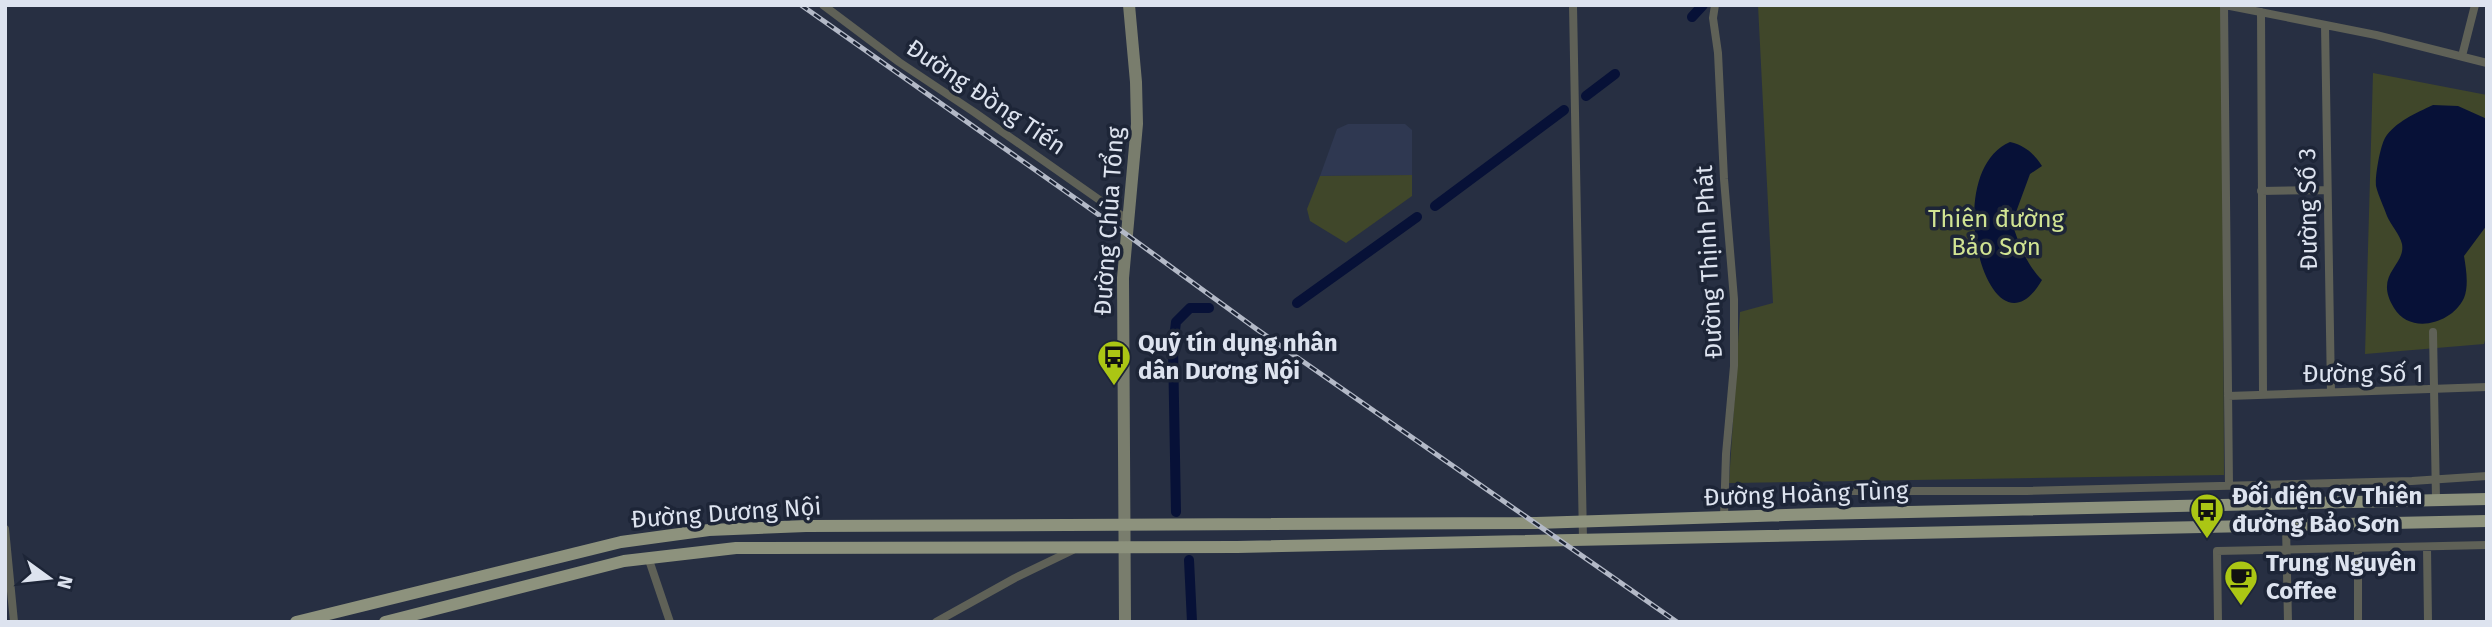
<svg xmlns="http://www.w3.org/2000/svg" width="2492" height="627" viewBox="0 0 2492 627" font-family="'Fira Sans',sans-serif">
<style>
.built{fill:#2f3851}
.green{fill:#40472a}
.water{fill:#071137}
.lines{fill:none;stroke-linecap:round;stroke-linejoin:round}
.canal{stroke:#071137;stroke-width:10}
.street{stroke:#5f6157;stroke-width:8}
.secondary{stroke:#797d6d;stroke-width:12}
.primary{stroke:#8d927d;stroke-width:12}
.rail-casing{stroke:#b3b9c7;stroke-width:5}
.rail{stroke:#1d2537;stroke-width:2.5;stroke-dasharray:8;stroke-linecap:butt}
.labels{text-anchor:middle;stroke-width:7;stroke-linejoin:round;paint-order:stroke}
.street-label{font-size:24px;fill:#dde3ef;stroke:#1d2537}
.park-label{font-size:24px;fill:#d1e493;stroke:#1d2537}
.poi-label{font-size:24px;font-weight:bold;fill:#dde3ef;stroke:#1d2537;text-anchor:start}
</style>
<rect width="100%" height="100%" fill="#272f42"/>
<path class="built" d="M1348,124H1405L1412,130V175L1320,176L1337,129Z"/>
<path class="green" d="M1758,5H2222L2224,475L1729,483L1740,312L1773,303Z
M2373,73L2487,95V333L2484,344L2365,354Z
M1412,175V196L1346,243L1310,221L1307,209L1320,176Z"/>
<path class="water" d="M2433,105L2458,106L2487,119V225L2464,256C2466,268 2469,286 2464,298C2452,324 2410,335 2394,308C2373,274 2406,266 2402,244C2400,235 2391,225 2387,216C2384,207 2378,195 2376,186C2375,176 2380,147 2385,138C2395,122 2416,113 2433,105Z
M2010,142C2026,146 2033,153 2042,166L2030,174L2012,223C2019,244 2026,264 2042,280C1990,369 1937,173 2010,142Z"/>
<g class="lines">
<path class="canal" d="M1692,17L1703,5
M1586,96L1615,74
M1435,206L1564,110
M1297,303L1417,217
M1176,512L1173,347L1176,322L1190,308H1209
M1189,560L1192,622"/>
<path class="street" d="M823,5L899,62L974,112L1128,220
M1573,5L1583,540
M1715,5L1713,18L1718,53L1724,179L1734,299V366L1726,454L1724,517
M2224,5L2229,485
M2225,5L2376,35L2487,63
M2261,12L2263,394
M2325,25L2331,392
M2462,56L2475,5
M2261,191L2327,190
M2433,332L2436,500
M2228,396L2487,387
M1807,491H2027L2412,481L2487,476
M2286,526L2288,622
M5,529L14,622
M2427,547L2428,622
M2358,549V622
M648,557L670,622
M936,622L1015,578L1073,550
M2218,622L2217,551L2487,545"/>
<path class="secondary" d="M1125,622L1123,278L1137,124L1136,82L1129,5"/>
<path class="primary" d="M296,622L621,542L709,530L806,526L1536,523L1817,514L2487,499
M385,622L624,561L736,548L1237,547L2487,521"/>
<g class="rail-casing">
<path id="rail" d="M801,5L1126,234L1255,328L1677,622"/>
</g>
<use href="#rail" class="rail"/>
</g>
<defs>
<g id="bus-pin" transform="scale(1.75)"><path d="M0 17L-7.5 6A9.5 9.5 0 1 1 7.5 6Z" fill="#abc614" stroke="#1d2537"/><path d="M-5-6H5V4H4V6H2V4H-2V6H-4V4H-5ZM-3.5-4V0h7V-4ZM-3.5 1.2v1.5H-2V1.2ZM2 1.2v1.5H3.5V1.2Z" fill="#111"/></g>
<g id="cafe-pin" transform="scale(1.75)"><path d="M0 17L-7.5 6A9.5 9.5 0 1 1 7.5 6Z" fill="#abc614" stroke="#1d2537"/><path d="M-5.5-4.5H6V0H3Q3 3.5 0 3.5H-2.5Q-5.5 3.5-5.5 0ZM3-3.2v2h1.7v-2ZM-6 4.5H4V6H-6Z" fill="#111"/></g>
</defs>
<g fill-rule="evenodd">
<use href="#bus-pin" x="1114" y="357"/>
<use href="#bus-pin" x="2207" y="510"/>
<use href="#cafe-pin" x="2241" y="577"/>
</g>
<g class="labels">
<g class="street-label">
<text transform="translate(986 97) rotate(34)" y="8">Đường Đồng Tiến</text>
<text transform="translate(2308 209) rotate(-91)" y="8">Đường Số 3</text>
<text transform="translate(1109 221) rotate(-86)" y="8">Đường Chùa Tổng</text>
<text transform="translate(1709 262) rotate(-93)" y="8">Đường Thịnh Phát</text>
<text x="2363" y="382">Đường Số 1</text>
<text transform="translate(1806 494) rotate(-2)" y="8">Đường Hoàng Tùng</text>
<text transform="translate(726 513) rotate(-4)" y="8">Đường Dương Nội</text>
</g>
<g class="park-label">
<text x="1996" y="227">Thiên đường<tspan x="1996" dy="28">Bảo Sơn</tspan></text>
</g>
<g class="poi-label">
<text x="1138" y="351">Quỹ tín dụng nhân<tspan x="1138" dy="28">dân Dương Nội</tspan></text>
<text x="2232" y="504">Đối diện CV Thiên<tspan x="2232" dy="28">đường Bảo Sơn</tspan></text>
<text x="2266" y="571">Trung Nguyên<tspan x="2266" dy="28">Coffee</tspan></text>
</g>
</g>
<rect width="2492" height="627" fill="none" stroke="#dde3ef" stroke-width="14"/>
<g transform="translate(49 578) rotate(105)" stroke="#1d2537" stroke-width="5" paint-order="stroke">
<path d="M0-5L12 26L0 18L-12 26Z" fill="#dde3ef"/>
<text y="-10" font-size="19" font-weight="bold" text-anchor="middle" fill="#dde3ef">N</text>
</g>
</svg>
